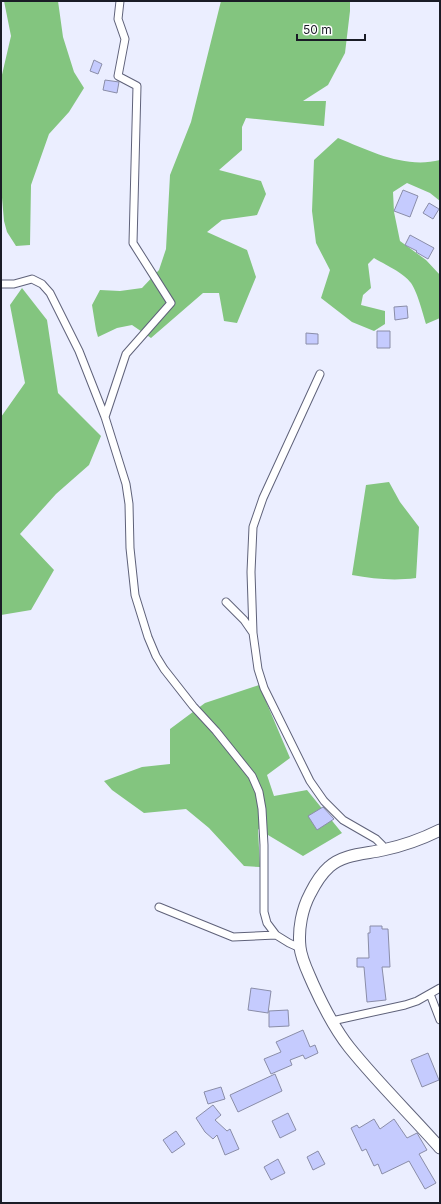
<svg xmlns="http://www.w3.org/2000/svg" width="441" height="1204" viewBox="0 0 441 1204" font-family="Inter,sans-serif">
<style>
.forest{fill:#83c57f}
.building{fill:#c5cbfe;stroke:#8a8da8}
.lines{fill:none;stroke-linecap:round;stroke-linejoin:round}
.street-casing{stroke:#5f627a;stroke-width:9}
.secondary-casing{stroke:#5f627a;stroke-width:13}
.street{stroke:#fff;stroke-width:7}
.secondary{stroke:#fff;stroke-width:11}
</style>
<rect width="100%" height="100%" fill="#ebeeff"/>
<path class="forest" d="M4,1H58L63,37L74,72L84,88L69,112L49,134L31,185L30,245L16,246L7,232L4,221L1,186V79L11,36Z
M221,1H350V11L345,53L328,85L303,101H326L324,126L246,118L242,127V150L219,170L261,181L266,194L257,215L222,220L207,232L247,250L256,277L237,323L224,321L219,293H203L151,338L132,325L117,328L98,337L96,330L92,305L100,290L120,291L142,288L159,270L166,249L170,175L191,122Z
M338,138C370,151 405,169 440,160V201L430,193L407,183L393,192L394,212L400,241L426,260L440,275V318L426,324C423,314 417,291 411,283C404,273 384,264 374,258L368,264L371,288L363,295L361,305L385,311V324L374,331L352,322L321,298L330,270L316,243L312,211L314,160Z
M22,288L47,320L58,393L101,436L89,465L56,494L20,534L54,570L31,610L1,615V417L25,383L10,305Z
M389,482L400,502L419,527L416,578C394,581 374,579 352,575L366,485Z
M259,685L290,758L267,775L274,796L307,790L342,833L303,856L258,829L260,867L244,866L209,828L186,809L144,813L112,790L104,781L142,767L170,764V729L205,703Z"/>
<path class="building" d="M94,60L102,64L98,74L90,71Z
M105,80L119,82L117,93L103,90Z
M403,190L418,196L410,217L394,211Z
M429,203L439,209L433,219L423,213Z
M410,235L434,248L428,259L416,252L417,251L405,245Z
M407,306L408,318L395,320L394,307Z
M377,331H390V348H377Z
M306,333L318,334V344H306Z
M323,807L334,819L317,830L308,816Z
M370,926H382V929H388L390,967H382L386,1000L367,1002L364,967H357V958H369L368,933H370Z
M251,988L271,991L268,1013L248,1010Z
M288,1010L289,1026L269,1027V1011Z
M303,1030L310,1047L315,1045L318,1053L305,1059L303,1055L290,1060L292,1065L271,1074L264,1059L281,1052L276,1042Z
M428,1053L439,1080L422,1087L411,1060Z
M275,1074L282,1091L238,1112L230,1095Z
M221,1087L225,1099L208,1104L204,1092Z
M213,1105L221,1115L215,1120L227,1131L230,1129L239,1149L225,1155L217,1135L213,1139L205,1132L196,1118Z
M288,1113L296,1130L280,1138L272,1121Z
M374,1119L380,1129L394,1119L407,1138L417,1133L427,1150L419,1154L436,1183L425,1189L409,1161L382,1174L378,1164L374,1166L366,1149L362,1151L351,1128L357,1125L359,1128Z
M176,1131L185,1144L172,1153L163,1140Z
M318,1151L325,1164L313,1170L307,1157Z
M278,1159L285,1173L271,1180L264,1167Z"/>
<g class="lines">
<g class="street-casing">
<path id="street" d="M1,284H14L32,279L42,284L50,293L79,351L105,417L126,484L129,504L130,548L135,595L148,637L156,656L164,669L193,706L216,731L252,776L259,792L262,809L264,845V912L267,923L276,935L289,943L300,948
M105,417L126,354L171,303L133,243L137,86L118,76L125,39L118,19L120,1
M226,602L244,620L253,633L258,669L264,688L310,781L324,801L343,820L376,839L382,845L384,850
M253,633L251,572L253,527L263,498L320,374
M159,907L233,937L276,935
M430,994L440,1020
M332,1021L405,1005L417,1001L440,988"/>
</g>
<g class="secondary-casing">
<path id="secondary" d="M440,830C422,839 402,846 383,850C365,854 343,854 329,867C321,874 315,884 310,894C302,909 298,929 300,947C301,959 308,972 313,984C323,1006 334,1028 349,1047C377,1082 410,1114 440,1148"/>
</g>
<use href="#street" class="street"/>
<use href="#secondary" class="secondary"/>
</g>
<rect width="441" height="1204" fill="none" stroke="#1a1c26" stroke-width="4"/>
<path d="M297 34v6h68v-6" fill="none" stroke="#1a1c26" stroke-width="2"/>
<text x="303" y="34" font-size="12" fill="#1a1c26" stroke="#ffffff" stroke-width="3" paint-order="stroke">50 m</text>
</svg>
